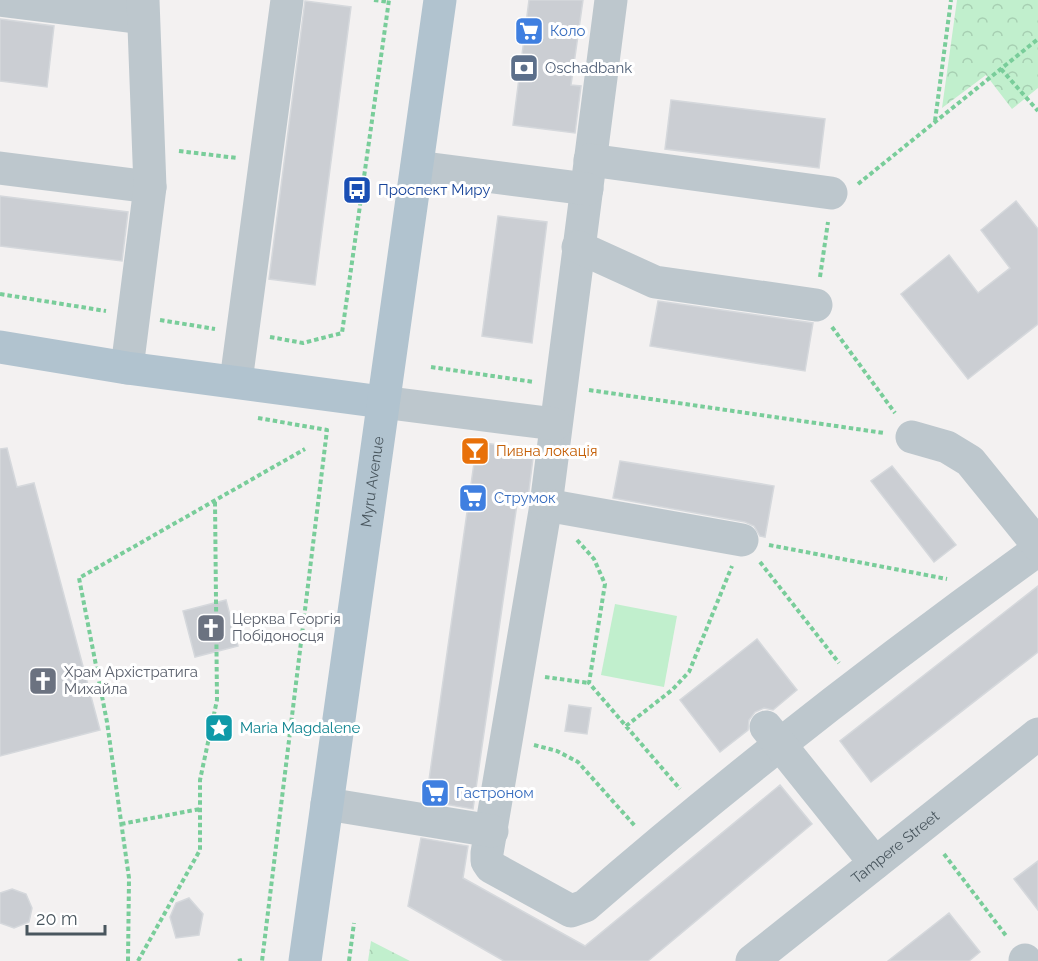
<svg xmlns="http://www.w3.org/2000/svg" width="1038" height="961" viewBox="0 0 1038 961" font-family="Raleway,sans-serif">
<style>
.green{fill:#c1efcd}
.forest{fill:url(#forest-crowns)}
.building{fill:#cbced3;stroke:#d5d8dc;stroke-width:1.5}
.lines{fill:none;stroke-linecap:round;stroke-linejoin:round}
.path{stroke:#79cd9a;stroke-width:4;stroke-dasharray:4.5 3;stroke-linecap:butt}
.minor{stroke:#bdc7cd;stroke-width:33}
.major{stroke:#b1c3cf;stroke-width:33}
.labels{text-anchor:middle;stroke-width:6;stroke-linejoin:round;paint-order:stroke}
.shop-label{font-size:15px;fill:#366cbe;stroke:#fff;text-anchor:start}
.service-label{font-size:15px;fill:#4e5e75;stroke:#fff;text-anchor:start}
.transit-label{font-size:15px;fill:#164399;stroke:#fff;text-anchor:start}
.food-label{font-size:15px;fill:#c56008;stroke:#fff;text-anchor:start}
.street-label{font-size:15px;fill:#49565e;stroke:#fff}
.worship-label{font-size:15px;fill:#5b616d;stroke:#fff;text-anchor:start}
.culture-label{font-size:15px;fill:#0d838f;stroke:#fff;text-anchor:start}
</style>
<defs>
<pattern id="forest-crowns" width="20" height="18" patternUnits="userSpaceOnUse" patternTransform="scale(1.5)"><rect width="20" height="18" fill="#c1efcd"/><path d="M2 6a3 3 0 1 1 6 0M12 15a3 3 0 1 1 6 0" fill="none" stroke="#a7cfb2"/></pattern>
</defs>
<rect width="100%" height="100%" fill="#f3f1f1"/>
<path class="green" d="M615,604L677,616L664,687L601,675Z"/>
<path class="forest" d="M957,0H1038V88L1012,109L986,75L942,108Z
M371,941L410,961H368Z"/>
<path class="building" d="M529,0H583L571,85L581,86L575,133L513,125Z
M305,1L351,7L315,285L269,279Z
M0,19L54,26L47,87L0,81Z
M671,100L825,119L819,168L665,149Z
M0,196L128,212L122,261L0,246Z
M1016,201L1038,229V324L968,379L901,294L949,255L978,293L1010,268L981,230Z
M498,216L547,222L532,343L482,336Z
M658,301L813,323L805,371L650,346Z
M477,442L534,450L528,498L518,497L473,809L426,801Z
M7,448L17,487L34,483L100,730L0,756V449Z
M620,461L774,486L765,537L760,536L754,526L745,522L613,498Z
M892,466L956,545L934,562L871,481Z
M1038,586V652L871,782L840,741Z
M226,600L238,646L195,657L183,611Z
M757,639L797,690L773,710L764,708L755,712L749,720L748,730L720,752L680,700Z
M569,705L591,708L587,734L565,731Z
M780,785L812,824L648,961H504L408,906L421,838L468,846L463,878L585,946Z
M1038,861V910L1014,879Z
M12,889L26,894L32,908L29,922L14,928L0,923V893Z
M189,898L203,914L199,935L176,938L170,917L176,903Z
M949,913L980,952L969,961H888Z"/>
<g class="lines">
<path class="path" d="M374,0L389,2
M1001,69L1038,111
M935,121L951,0
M179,151L237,158
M858,184L1038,39
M820,277L828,222
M0,294L106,311
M160,320L215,329
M832,327L895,413
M270,337L303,343L342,333L389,0
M431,367L534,382
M589,390L884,433
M258,418L327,430L262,961
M577,540L594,559L605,584L589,683L680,789
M769,545L947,579
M760,562L839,663
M545,677L589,683
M626,726L672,690L689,672L732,566
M534,745L557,751L578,762L635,826
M121,824L200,809
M944,854L1007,937
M128,961L129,878L107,722L79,578L305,449
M138,961L200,850V780L217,700L215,501
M238,961L242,960
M349,961L354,923"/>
<g class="minor">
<path d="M0,0L143,18"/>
<path d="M611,0L546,505L487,853V861L491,867L571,911L585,906C730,780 882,662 1038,550"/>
<path d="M590,160L831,193"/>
<path d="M417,167L587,189"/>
<path d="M0,168L150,187"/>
<path d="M578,247L655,282L816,305"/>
<path d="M127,368L150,187L143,0"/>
<path d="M236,381L287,0"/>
<path d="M382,402L555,424"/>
<path d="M912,437L947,447L970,461L1038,545"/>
<path d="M546,505L742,540"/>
<path d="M766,727L875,863"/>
<path d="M327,804L492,831"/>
<path id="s1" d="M752,961L1038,734"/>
<path d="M1025,961V960"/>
</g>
<g class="major">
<path d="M0,347L127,368L382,402"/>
<path id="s2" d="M305,961L440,0"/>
</g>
</g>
<defs>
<g id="supermarket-square" transform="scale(1.5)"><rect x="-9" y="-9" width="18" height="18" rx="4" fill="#3f7fe0" stroke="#fff"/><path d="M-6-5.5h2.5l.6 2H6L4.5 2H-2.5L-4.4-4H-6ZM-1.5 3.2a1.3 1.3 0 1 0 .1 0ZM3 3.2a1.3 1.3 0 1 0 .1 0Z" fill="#fff"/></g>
<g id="bank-square" transform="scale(1.5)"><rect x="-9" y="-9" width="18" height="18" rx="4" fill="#5c6f8a" stroke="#fff"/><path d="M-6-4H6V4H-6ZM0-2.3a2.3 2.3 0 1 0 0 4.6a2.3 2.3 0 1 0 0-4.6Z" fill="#fff"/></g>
<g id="bus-square" transform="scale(1.5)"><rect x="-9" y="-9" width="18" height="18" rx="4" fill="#1a4fb4" stroke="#fff"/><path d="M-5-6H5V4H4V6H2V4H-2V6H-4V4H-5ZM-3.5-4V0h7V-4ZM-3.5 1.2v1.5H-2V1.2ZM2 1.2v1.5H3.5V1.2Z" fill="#fff"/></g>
<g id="bar-square" transform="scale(1.5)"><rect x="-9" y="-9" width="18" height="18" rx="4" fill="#e8710a" stroke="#fff"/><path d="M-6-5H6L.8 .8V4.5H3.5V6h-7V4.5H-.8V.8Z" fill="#fff"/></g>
<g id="church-square" transform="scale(1.5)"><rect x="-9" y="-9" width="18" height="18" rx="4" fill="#6b7280" stroke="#fff"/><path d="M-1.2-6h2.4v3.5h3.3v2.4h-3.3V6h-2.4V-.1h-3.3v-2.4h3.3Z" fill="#fff"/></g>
<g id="sight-square" transform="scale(1.5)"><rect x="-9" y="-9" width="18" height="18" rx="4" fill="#0f9aa8" stroke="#fff"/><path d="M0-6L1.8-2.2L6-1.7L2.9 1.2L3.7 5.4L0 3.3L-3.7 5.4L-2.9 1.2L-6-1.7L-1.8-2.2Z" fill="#fff"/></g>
</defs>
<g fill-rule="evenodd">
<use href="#supermarket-square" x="529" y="31"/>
<use href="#bank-square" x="524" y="68"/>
<use href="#bus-square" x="357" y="190"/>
<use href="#bar-square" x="475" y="451"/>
<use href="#supermarket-square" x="473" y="498"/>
<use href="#church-square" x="211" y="628"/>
<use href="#church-square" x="43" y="681"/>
<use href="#sight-square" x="219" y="728"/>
<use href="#supermarket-square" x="435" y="793"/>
</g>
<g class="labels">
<g class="shop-label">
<text x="550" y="36">Коло</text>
<text x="494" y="503">Струмок</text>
<text x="456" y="798">Гастроном</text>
</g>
<g class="service-label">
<text x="545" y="73">Oschadbank</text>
</g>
<g class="transit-label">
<text x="378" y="195">Проспект Миру</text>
</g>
<g class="food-label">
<text x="496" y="456">Пивна локація</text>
</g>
<g class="street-label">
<text dy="5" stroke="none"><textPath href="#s2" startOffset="484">Myru Avenue</textPath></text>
<text dy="5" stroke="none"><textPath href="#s1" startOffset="183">Tampere Street</textPath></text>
</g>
<g class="worship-label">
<text x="232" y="624">Церква Георгія<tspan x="232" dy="17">Побідоносця</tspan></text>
<text x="64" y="677">Храм Архістратига<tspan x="64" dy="17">Михайла</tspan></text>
</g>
<g class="culture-label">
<text x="240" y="733">Maria Magdalene</text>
</g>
</g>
<path d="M27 925v9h78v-9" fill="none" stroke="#49565e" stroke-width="3"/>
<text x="36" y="925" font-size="18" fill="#49565e" stroke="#ffffff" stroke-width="4.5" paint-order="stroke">20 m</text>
</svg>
